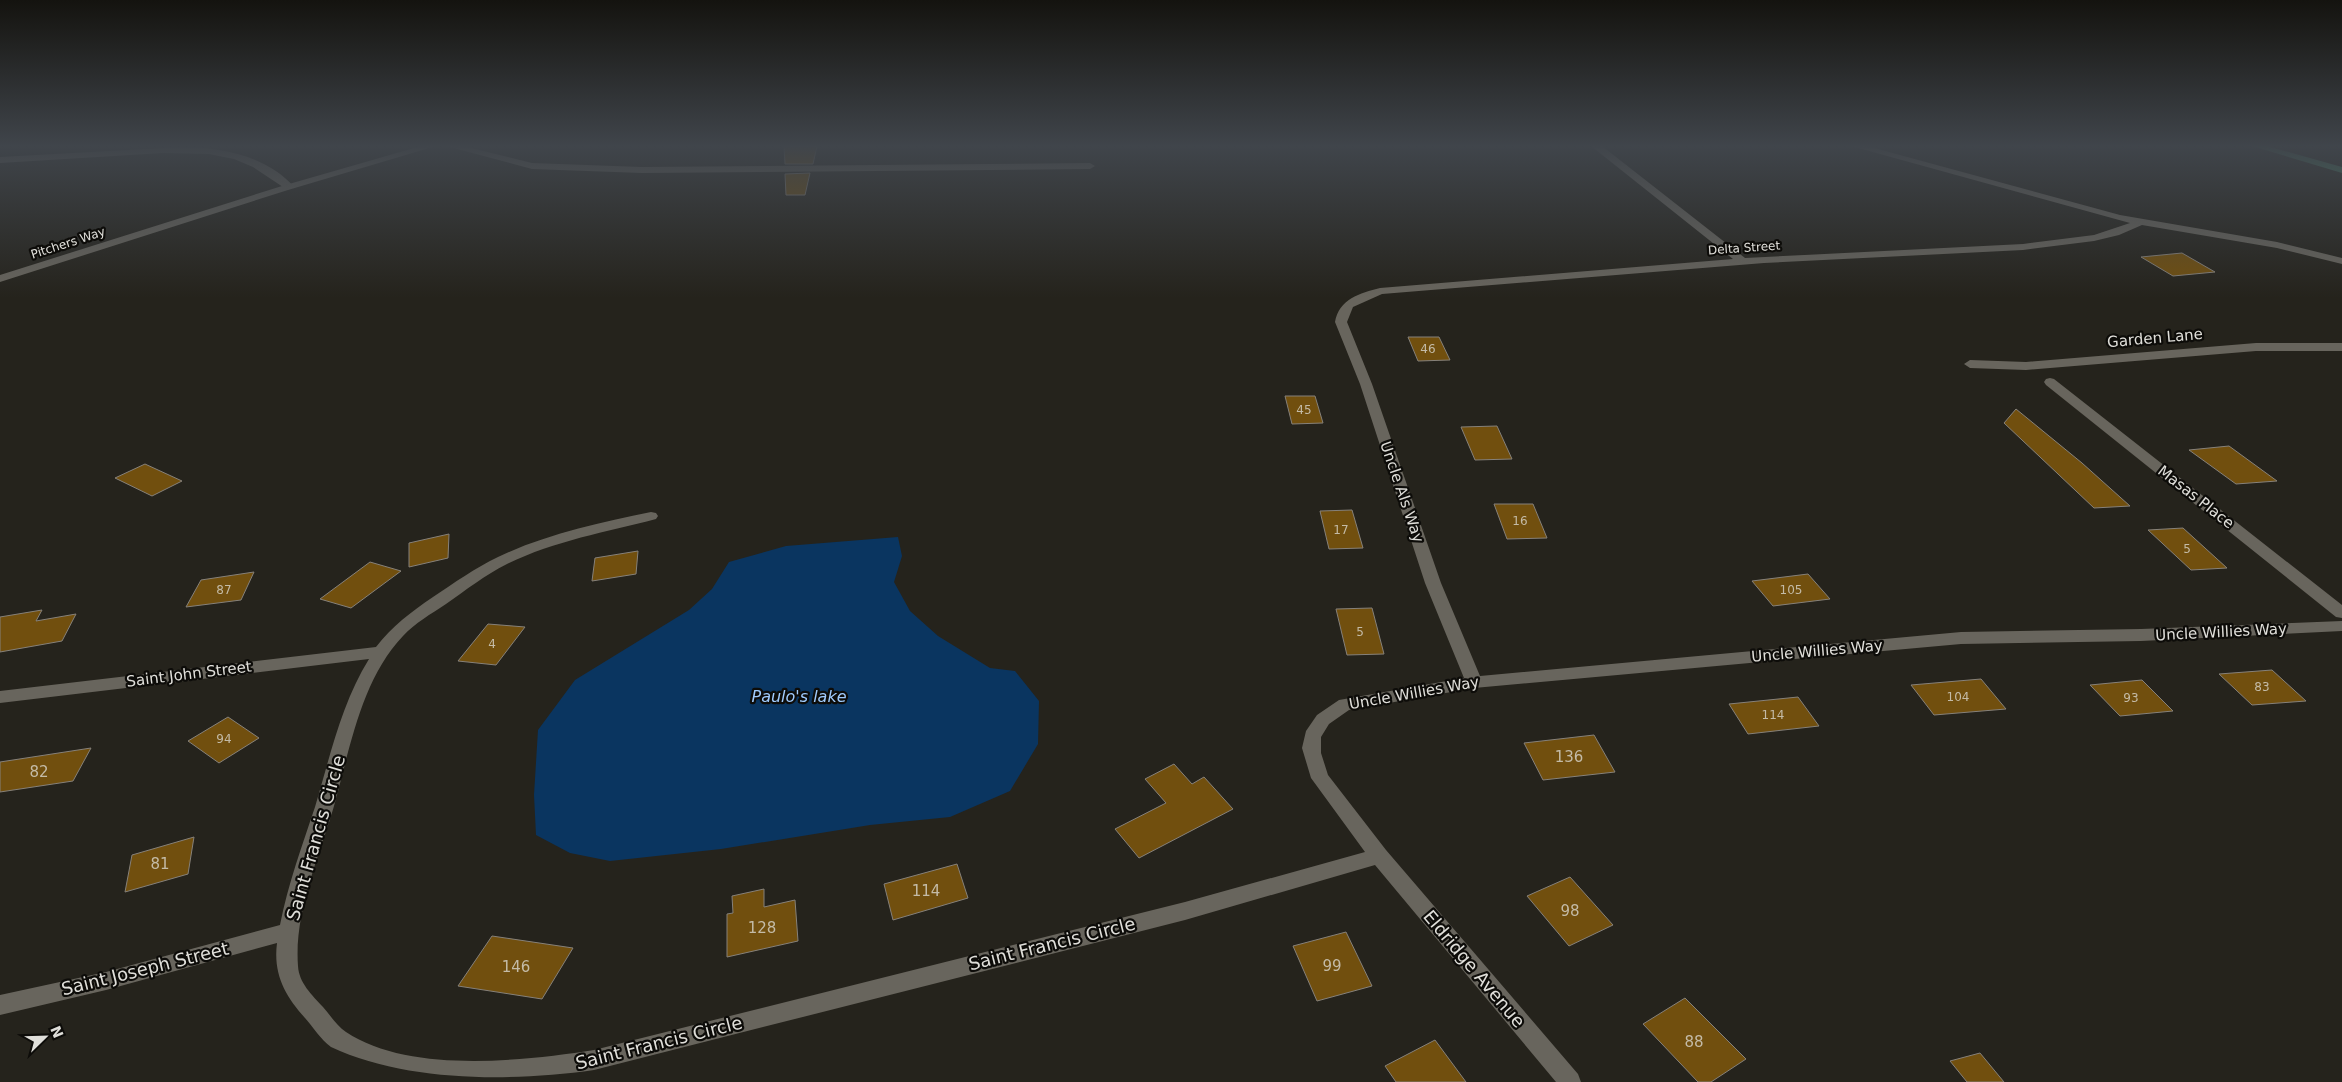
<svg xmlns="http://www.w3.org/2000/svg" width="2342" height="1082" viewBox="0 0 2342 1082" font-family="'DejaVu Sans',sans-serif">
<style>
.water{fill:#0a3560}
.building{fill:#714f0e;stroke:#86817a}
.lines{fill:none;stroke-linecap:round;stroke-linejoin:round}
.minor{fill:#68655d;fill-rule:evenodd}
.secondary{fill:#68655d;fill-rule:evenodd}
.primary{fill:#4a8f6e;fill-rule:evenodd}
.labels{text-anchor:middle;stroke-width:4.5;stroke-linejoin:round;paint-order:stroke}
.far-street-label{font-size:12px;fill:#e0dfda;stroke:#0d0c09}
.number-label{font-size:12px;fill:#c4bba7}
.street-label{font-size:15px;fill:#e0dfda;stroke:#0d0c09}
.near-number-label{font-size:15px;fill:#c4bba7}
.water-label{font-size:16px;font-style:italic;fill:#a0cbfd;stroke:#0d0c09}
.near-street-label{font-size:18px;fill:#e0dfda;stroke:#0d0c09}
</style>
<rect width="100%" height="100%" fill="#25231c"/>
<path class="water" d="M898,537L902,556L894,582L910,611L938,636L990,668L1015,671L1039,701L1038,744L1010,791L950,817L870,825L721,849L610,861L570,853L536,835L534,795L538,730L575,680L689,610L712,589L729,562L786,546Z"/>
<path class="building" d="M784,146H817L813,164H785Z
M810,173L805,195H786L785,174Z
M2182,253L2215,272L2173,276L2141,257Z
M1408,337H1439L1450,360L1418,361Z
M1285,396H1315L1323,423L1292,424Z
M2016,409L2082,463L2130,506L2094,508L2004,423Z
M1497,426L1512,459L1475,460L1461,427Z
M2229,446L2277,481L2236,484L2189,450Z
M145,464L182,481L152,496L115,478Z
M1494,504H1533L1547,538L1507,539Z
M1352,510L1363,548L1329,549L1320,511Z
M2183,528L2227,568L2191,570L2148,530Z
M449,534L448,558L409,567V543Z
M638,551L636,574L592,581L595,558Z
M370,562L401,571L351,608L320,599Z
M254,572L241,600L186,607L201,580Z
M1808,574L1830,599L1773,606L1752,581Z
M1372,608L1384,654L1347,655L1336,609Z
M42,610L36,621L76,614L62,641L0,652V617Z
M488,624L525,627L496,665L458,661Z
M2272,670L2306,701L2252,705L2219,674Z
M1981,679L2006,709L1934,715L1911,685Z
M2142,680L2173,711L2120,716L2090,685Z
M1798,697L1819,726L1748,734L1729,704Z
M228,717L259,738L219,763L188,741Z
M1594,735L1615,772L1543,780L1524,743Z
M91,748L73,781L0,792V762Z
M1174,764L1192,784L1204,777L1233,809L1139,858L1115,829L1166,803L1145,779Z
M194,837L188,874L125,892L132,855Z
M957,864L968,898L893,920L884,884Z
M1570,877L1613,925L1569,946L1527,896Z
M764,889V907L795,900L798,941L727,957V914L733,913L732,896Z
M1346,932L1372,986L1317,1001L1293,946Z
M492,936L573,948L542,999L458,986Z
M1685,998L1746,1059L1711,1082H1698L1643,1024Z
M1435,1040L1466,1082H1396L1385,1066Z
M1980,1053L2004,1082H1967L1950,1061Z"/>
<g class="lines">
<path class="minor" d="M446,146H463L532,163L642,167L1090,163L1095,166L1090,169L642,173L532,169Z
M1591,146H1602L1745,258L2023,244L2094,235L2130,223L1851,146H1867L2120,215L2277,242L2342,258V264L2277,248L2142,225L2119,235L2094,241L2023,250L1764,263L1382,294L1353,307L1347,322L1372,384L1441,583L1480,676L1961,632L2141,629L2342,621V631L2141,641L1961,644L1474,688L1349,710L1329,724L1321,737V753L1328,775L1386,850L1578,1074L1581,1082H1556L1375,865L1185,920L594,1070C510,1082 406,1082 331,1047C321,1040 313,1027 305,1018C285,996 273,974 277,943L106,990L0,1015V995L106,972L280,925C288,884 302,846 315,807C330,757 341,704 369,659L0,703V691L376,647C392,626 411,612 433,597C454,583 475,568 498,557C546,534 599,523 651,512L656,513L658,516L656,519C606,532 554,541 507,564C485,575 466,590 446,604C431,614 415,623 403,636C361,680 350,749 334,806C319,857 294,912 298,966C299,983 312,995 323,1007C330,1015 337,1026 346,1032C409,1074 523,1061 594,1050L1185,902L1365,852L1311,778L1302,748L1306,731L1317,715L1339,700L1464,678L1425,583L1360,384L1335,322C1339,299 1360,293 1380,288L1733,259Z
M182,147C220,147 268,156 294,187L286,189L253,167L234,159L209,154L163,153L0,163V157Z
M2256,343H2342V351H2256L2026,370L1970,368L1964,364L1970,360L2026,362Z
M2050,378L2054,379L2342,605V618L2336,617L2046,385L2044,382L2046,379Z"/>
<path class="secondary" d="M421,146H436L288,190L0,282V275L282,186Z"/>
<path class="primary" d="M2252,146H2267L2342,167V173Z"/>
</g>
<linearGradient id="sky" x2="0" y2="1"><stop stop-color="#14130f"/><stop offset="0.49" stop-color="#40454b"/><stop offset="1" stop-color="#40454b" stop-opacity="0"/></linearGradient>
<rect width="2342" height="298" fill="url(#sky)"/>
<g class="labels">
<g class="far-street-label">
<text transform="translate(68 243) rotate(-18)" y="4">Pitchers Way</text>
<text transform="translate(1744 248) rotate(-4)" y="4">Delta Street</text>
</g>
<g class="number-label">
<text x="1428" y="353">46</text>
<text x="1304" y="414">45</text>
<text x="1520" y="525">16</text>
<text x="1341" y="534">17</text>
<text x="2187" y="553">5</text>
<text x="224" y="594">87</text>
<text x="1791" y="594">105</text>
<text x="1360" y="636">5</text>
<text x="492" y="648">4</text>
<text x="2262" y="691">83</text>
<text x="1958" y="701">104</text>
<text x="2131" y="702">93</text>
<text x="1773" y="719">114</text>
<text x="224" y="743">94</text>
</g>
<g class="street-label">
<text transform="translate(2155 338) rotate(-5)" y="5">Garden Lane</text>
<text transform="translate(1402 492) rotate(71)" y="5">Uncle Als Way</text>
<text transform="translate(2196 497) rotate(38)" y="5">Masas Place</text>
<text transform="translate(2221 632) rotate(-3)" y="5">Uncle Willies Way</text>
<text transform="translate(1817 651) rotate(-5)" y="5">Uncle Willies Way</text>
<text transform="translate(189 674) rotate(-7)" y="5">Saint John Street</text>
<text transform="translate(1414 693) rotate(-10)" y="5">Uncle Willies Way</text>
</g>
<g class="near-number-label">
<text x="1569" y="762">136</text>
<text x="39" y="777">82</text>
<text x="160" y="869">81</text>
<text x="926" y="896">114</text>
<text x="1570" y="916">98</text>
<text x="762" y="933">128</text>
<text x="1332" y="971">99</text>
<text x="516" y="972">146</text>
<text x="1694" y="1047">88</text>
</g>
<g class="water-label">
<text x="799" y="702">Paulo's lake</text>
</g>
<g class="near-street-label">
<text transform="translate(316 838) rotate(-74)" y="6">Saint Francis Circle</text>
<text transform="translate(1052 944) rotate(-14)" y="6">Saint Francis Circle</text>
<text transform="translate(145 969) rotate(-14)" y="6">Saint Joseph Street</text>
<text transform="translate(1474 969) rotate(50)" y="6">Eldridge Avenue</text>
<text transform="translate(659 1043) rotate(-14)" y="6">Saint Francis Circle</text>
</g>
</g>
<g transform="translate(45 1037) rotate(67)" stroke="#0d0c09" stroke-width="4" paint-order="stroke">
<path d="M0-4L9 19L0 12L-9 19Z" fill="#e0dfda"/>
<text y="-8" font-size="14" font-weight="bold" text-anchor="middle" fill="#e0dfda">N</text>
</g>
</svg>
